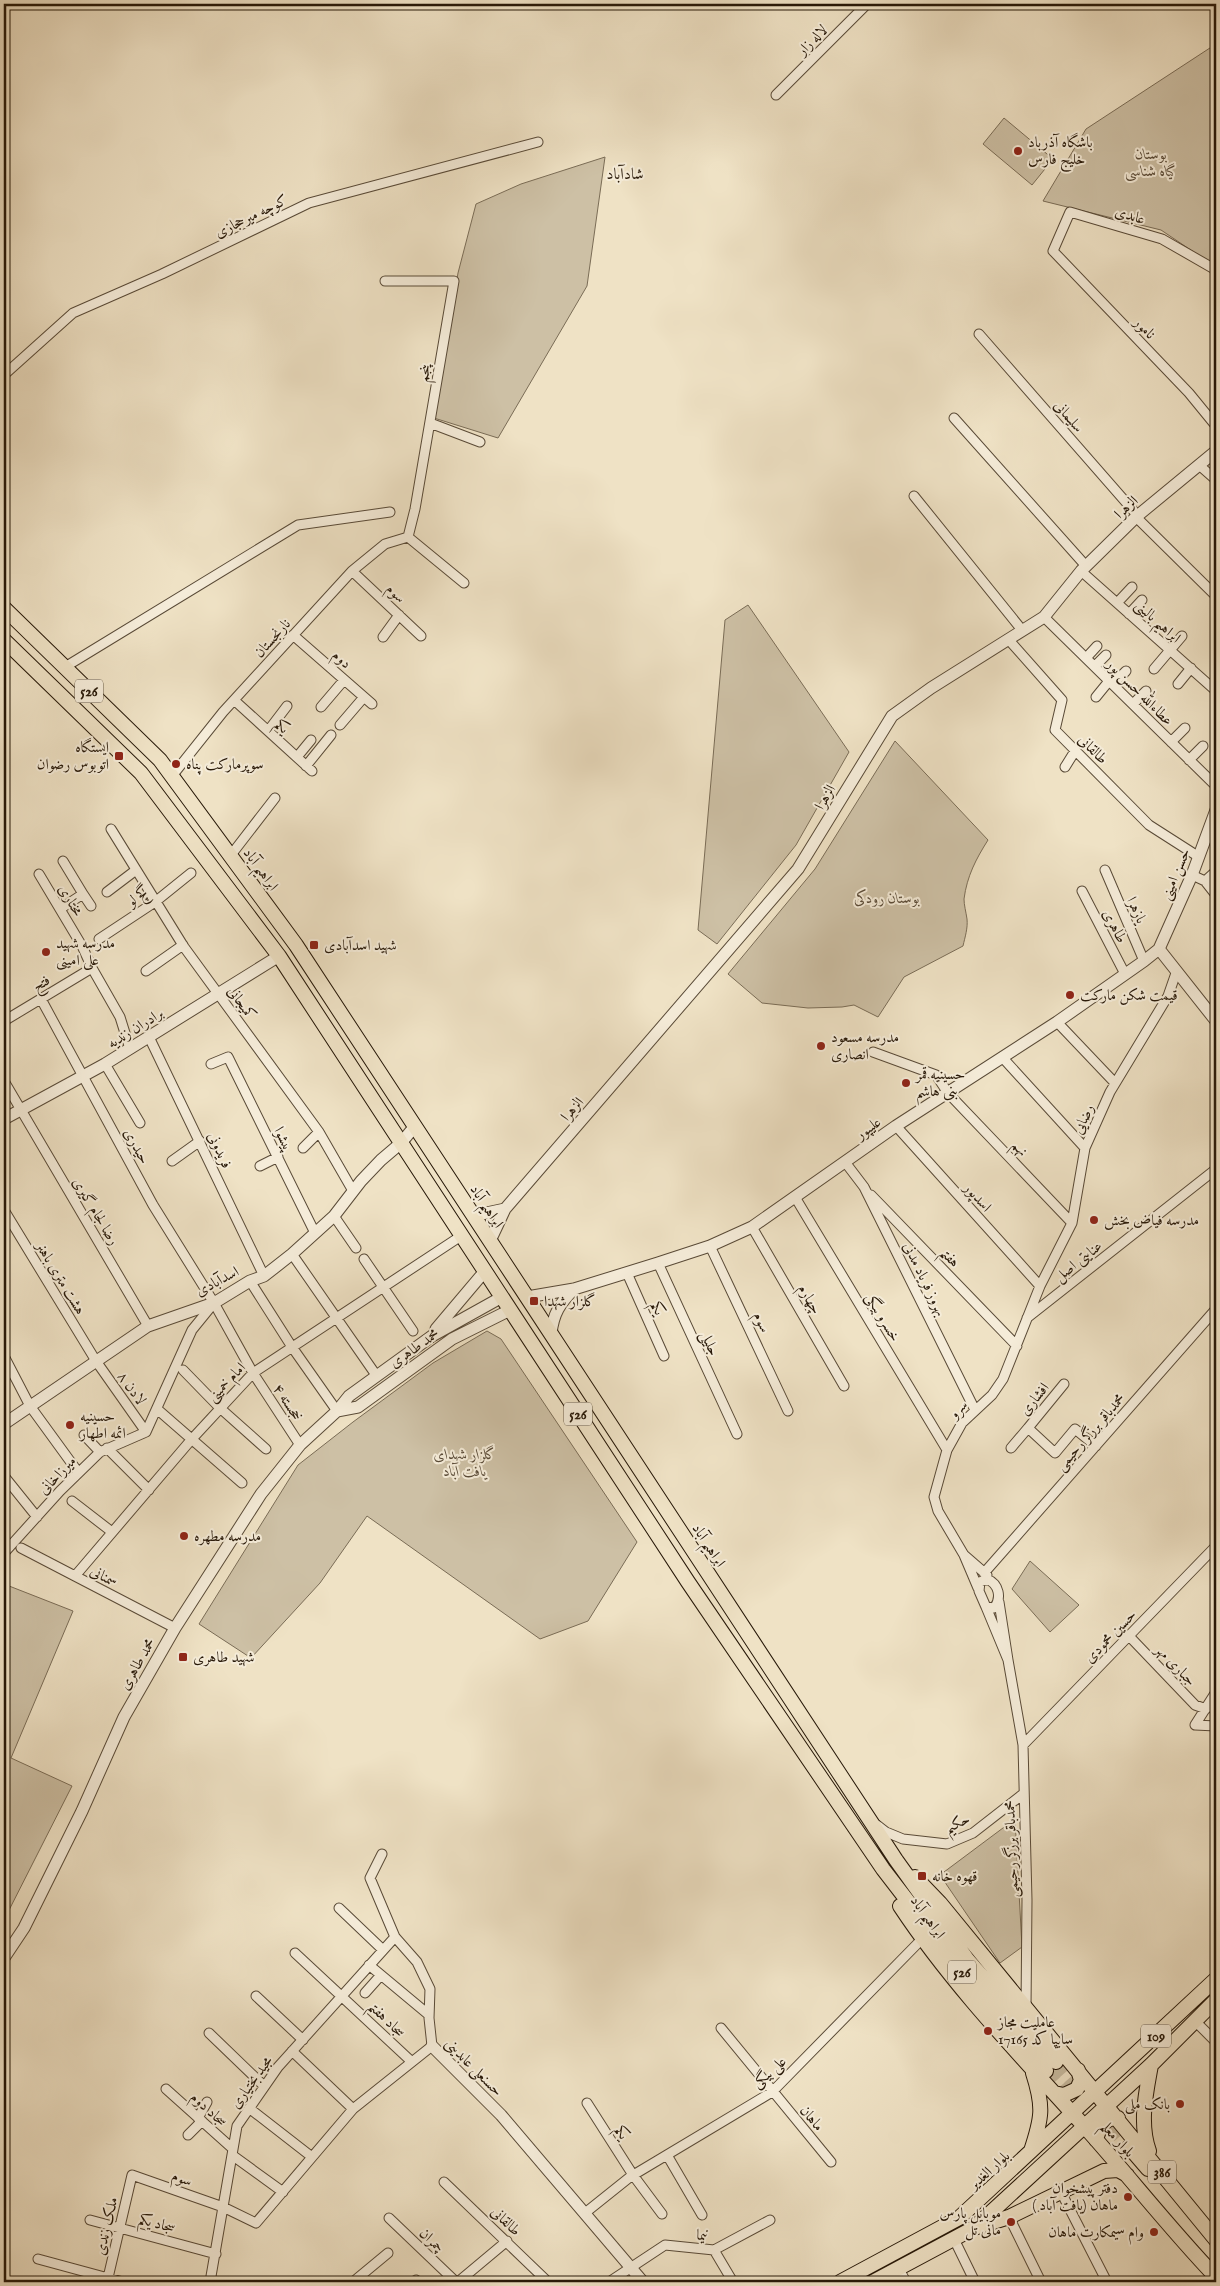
<svg xmlns="http://www.w3.org/2000/svg" width="1220" height="2286" viewBox="0 0 1220 2286" font-family="'IM FELL English',Amiri,serif">
<style>
.green{fill:#cdc0a5;stroke:#7a6c56}
.lines{fill:none;stroke-linecap:round;stroke-linejoin:round}
.primary-tunnel{stroke:#c7ba9f;stroke-width:14;stroke-dasharray:14 7;stroke-linecap:butt}
.minor-casing{stroke:#594a37;stroke-width:11}
.tertiary-casing{stroke:#594a37;stroke-width:13}
.primary-casing{stroke:#271808;stroke-width:16}
.minor{stroke:#f5ecd9;stroke-width:9}
.tertiary{stroke:#f5ecd9;stroke-width:11}
.primary{stroke:#efe2c5;stroke-width:14}
.poi-dot{fill:#8f2418;stroke:#f5ecd9;stroke-width:2}
.labels{text-anchor:middle;stroke-width:4;stroke-linejoin:round;paint-order:stroke}
.shield{fill:#f5ecd9;stroke:#655847;stroke-width:1}
.shield-label{font-size:14px;font-weight:bold;fill:#271808}
.street-label{font-size:15px;fill:#271808;stroke:#f5ecd9}
.poi-label{font-size:15px;fill:#271808;stroke:#f5ecd9;text-anchor:start}
.park-label{font-size:15px;font-style:italic;fill:#594a37;stroke:#f5ecd9}
.neighbourhood-label{font-size:16px;fill:#271808;stroke:#f5ecd9}
</style>
<rect width="100%" height="100%" fill="#efe2c5"/>
<filter id="stains"><feTurbulence type="fractalNoise" baseFrequency=".004" numOctaves="4"/><feColorMatrix values="0 0 0 0 .2 0 0 0 0 .09 0 0 0 0 .02 0 0 0 .5 -.17"/></filter>
<radialGradient id="worn" r=".72"><stop offset=".6" stop-color="#630" stop-opacity="0"/><stop offset="1" stop-color="#630" stop-opacity=".3"/></radialGradient>
<path class="green" d="M1216,44V267L1161,230L1043,201L1086,129Z
M1004,118L1053,159L1032,185L983,144Z
M605,157L587,286L498,438L434,418L458,273L476,204L521,184Z
M748,605L849,752L796,845L717,944L698,930L725,620Z
M895,741L988,840C976,859 967,876 964,899C964,905 966,912 967,919C968,928 965,937 963,946L904,977L878,1017L854,1005L842,1007L808,1008L762,1003L728,974L815,869Z
M487,1331L501,1339L637,1542L588,1621L540,1639L367,1516L320,1583L251,1658L199,1624L298,1465L353,1422L433,1363Z
M1030,1561L1079,1605L1050,1632L1012,1589Z
M4,1584L73,1611L11,1758L72,1786L4,1920Z
M1015,1819L1022,1947L1000,1963L940,1875Z"/>
<g class="lines">
<path class="primary-tunnel" d="M1056,2062L1129,2147
M1046,2071L1096,2129"/>
<g class="minor-casing">
<path id="minor" d="M776,95L867,4
M1216,270L1162,239L1070,212L1053,251L1189,393L1216,426
M385,281H454L415,509L408,537
M979,334L1138,516
M4,375L73,313L162,274L309,203L538,142
M954,418L1086,566
M430,423L480,442
M1199,465L1216,480
M914,496L1022,630
M1136,517L1216,596
M408,537L464,583
M352,571L421,636
M1081,571L1216,691
M1117,603L1132,587
M1129,614L1142,600
M1044,617L1216,786
M293,635L372,704
M383,637L399,615
M1008,639L1062,700L1055,730L1149,825L1199,857
M1086,658L1097,646
M1095,666L1106,655
M65,667L298,525L390,512
M1154,669L1182,636
M1113,684L1126,671
M1178,684L1191,668
M1096,697L1109,681
M234,700L312,771
M1133,704L1146,691
M321,707L344,680
M340,725L364,697
M268,731L287,706
M1171,742L1185,728
M297,757L311,740
M1189,760L1203,746
M306,766L331,735
M1065,767L1075,751
M172,776L223,712L352,571L385,544L408,537
M111,829L184,947L319,1132L353,1191
M231,855L275,798
M1105,870L1144,961
M39,874L82,946L92,968L120,1017L130,1049
M1192,875L1205,881L1216,895
M1205,881L1216,871
M1082,891L1125,974
M107,892L136,870
M83,894L91,906
M60,909L83,894L63,861
M99,939L155,902L191,873
M146,971L183,945
M41,999L153,1205L214,1303L253,1373L300,1445
M4,1021L92,968
M1057,1022L1115,1083
M149,1037L264,1276
M873,1052L936,1075L948,1093L1072,1223
M1002,1057L1085,1148
M105,1064L140,1123
M211,1064L228,1057L315,1233
M4,1081L148,1326
M896,1126L1040,1286
M303,1148L319,1132
M172,1161L200,1141
M845,1162L864,1187L975,1410
M260,1166L278,1157
M871,1195L1017,1346
M795,1197L947,1450
M4,1210L96,1361L146,1432
M334,1216L356,1248
M752,1227L844,1386
M710,1246L788,1411
M292,1254L376,1375
M364,1259L413,1331
M658,1263L737,1434
M627,1273L664,1356
M250,1281L292,1347L337,1411
M1027,1318L1216,1169
M4,1356L30,1406L78,1472
M183,1370L220,1408L266,1449
M1064,1384L1028,1428L1055,1453L1075,1429L1096,1446
M157,1409L242,1483
M84,1435L100,1452
M107,1448L149,1490
M1011,1448L1028,1428
M4,1476L37,1517
M72,1501L112,1532
M21,1548L175,1628
M4,1553L60,1491L100,1452L146,1432L192,1330L214,1303
M964,1555L938,1511L934,1497L947,1450L962,1423L992,1395L1003,1379L1040,1286L1072,1223L1085,1148L1110,1092L1168,996L1176,973
M984,1573L1216,1309
M75,1576L191,1440L253,1373L461,1236
M987,1579C999,1584 1002,1598 994,1608L986,1607L979,1591L980,1582Z
M978,1588L964,1555L987,1575
M986,1607L1008,1660L999,1602
M1129,1636L1195,1705L1206,1709
M1008,1660L1023,1745L1027,1900L1026,2008
M1195,1725L1216,1692
M1195,1725L1216,1726
M1023,1745L1216,1546
M877,1825L886,1832L903,1839L947,1844L973,1833L1023,1794
M339,1908L383,1950
M295,1953L412,2062
M369,1965L429,2015
M365,1993L381,1975
M256,1996L303,2040
M1195,2021L1216,2042
M721,2028L831,2162
M209,2033L264,2086
M292,2051L353,2109
M166,2089L233,2149
M587,2103L633,2175L662,2214
M249,2108L312,2157
M198,2118L207,2102
M188,2135L202,2121
M232,2155L283,2192
M667,2155L702,2215
M444,2182L548,2282
M1061,2192L1107,2282
M585,2213L630,2177L772,2092L922,1939
M1009,2217L1041,2282
M389,2218L456,2282
M90,2220L216,2254
M954,2239L975,2282
M714,2250L733,2282
M38,2259L123,2282
M899,2269L906,2282
M107,2282L132,2175L223,2207L256,2223L353,2109L432,2046L429,2018L430,1989L417,1962L395,1937L370,1878L382,1854
M210,2282L237,2126L278,2067L395,1937
M353,2282L388,2253
M413,2282L416,2280
M458,2282L507,2241
M609,2282L665,2245L714,2250L770,2220"/>
</g>
<g class="tertiary-casing">
<path id="tertiary" d="M1159,949L1216,1021
M4,1119L105,1064L279,956
M470,1210L477,1215L505,1209
M490,1241L505,1209L798,869L892,716L931,688L1044,617L1081,571L1136,517L1216,451
M527,1297L574,1289L658,1263L710,1246L752,1227L896,1126L1057,1022L1144,961L1159,949L1192,875L1216,810
M436,1329L485,1271
M551,1334C553,1314 560,1303 574,1289
M337,1411L358,1407L452,1339L510,1310
M4,1424L148,1326L214,1303L250,1281L264,1276L292,1254L334,1216L361,1181L381,1160L401,1143L415,1126
M4,1958L24,1928L82,1811L124,1717L175,1628L261,1494L300,1445L337,1411L349,1396L432,1336L502,1297
M432,2046L501,2115L643,2282"/>
</g>
<g class="primary-casing">
<path id="primary" d="M4,608L160,760L296,945L896,1860L967,1959L1056,2062
M4,640L141,773L279,956L688,1582L883,1869L957,1965L1046,2071
M915,1877L940,1903L1216,2240
M900,1906C953,1986 1020,2055 1084,2126C1129,2176 1170,2229 1216,2277
M1054,2093L1064,2095L1077,2089L1081,2080L1078,2070
M1096,2140C1099,2128 1104,2117 1118,2118
M1129,2147L1148,2169
M1031,2151C1042,2118 1044,2107 1033,2073
M1149,2151C1139,2123 1146,2093 1151,2065
M977,2227L1009,2217L1104,2171L1118,2170L1127,2175
M840,2282L959,2218L1216,1979
M873,2282L974,2228L1151,2065L1216,2000"/>
</g>
<use href="#minor" class="minor"/>
<use href="#tertiary" class="tertiary"/>
<use href="#primary" class="primary"/>
</g>
<g class="poi-dot">
<circle cx="1018" cy="151" r="5"/>
<rect x="114" y="751" width="10" height="10" rx="2.5"/>
<circle cx="176" cy="764" r="5"/>
<rect x="309" y="940" width="10" height="10" rx="2.5"/>
<circle cx="46" cy="952" r="5"/>
<circle cx="1070" cy="995" r="5"/>
<circle cx="821" cy="1046" r="5"/>
<circle cx="906" cy="1083" r="5"/>
<circle cx="1094" cy="1220" r="5"/>
<rect x="529" y="1296" width="10" height="10" rx="2.5"/>
<circle cx="70" cy="1425" r="5"/>
<circle cx="184" cy="1536" r="5"/>
<rect x="178" y="1652" width="10" height="10" rx="2.5"/>
<rect x="917" y="1871" width="10" height="10" rx="2.5"/>
<circle cx="988" cy="2031" r="5"/>
<circle cx="1180" cy="2104" r="5"/>
<circle cx="1128" cy="2197" r="5"/>
<circle cx="1011" cy="2222" r="5"/>
<circle cx="1154" cy="2232" r="5"/>
</g>
<g class="labels">
<g class="shield">
<rect x="75" y="679.5" width="28" height="23" rx="4"/>
<rect x="564" y="1402.5" width="28" height="23" rx="4"/>
<rect x="948" y="1960.5" width="28" height="23" rx="4"/>
<rect x="1141" y="2024.5" width="30" height="23" rx="4"/>
<rect x="1148" y="2160.5" width="28" height="23" rx="4"/>
</g>
<g class="shield-label">
<text x="89" y="696">526</text>
<text x="578" y="1419">526</text>
<text x="962" y="1977">526</text>
<text x="1156" y="2041">109</text>
<text x="1162" y="2177">386</text>
</g>
<g class="street-label">
<text transform="translate(812 40) rotate(-45)" y="5">لاله زار</text>
<text transform="translate(1130 215) rotate(16)" y="5">عابدی</text>
<text transform="translate(251 216) rotate(-26)" y="5">کوچه میرحجازی</text>
<text transform="translate(1145 328) rotate(46)" y="5">نامور</text>
<text transform="translate(424 373) rotate(-80)" y="5">پنجم</text>
<text transform="translate(1069 416) rotate(49)" y="5">سلیمانی</text>
<text transform="translate(1126 507) rotate(-42)" y="5">الزهرا</text>
<text transform="translate(396 593) rotate(44)" y="5">سوم</text>
<text transform="translate(1158 621) rotate(42)" y="5">ابراهیم بالینی</text>
<text transform="translate(272 638) rotate(-48)" y="5">نارنجستان</text>
<text transform="translate(342 659) rotate(41)" y="5">دوم</text>
<text transform="translate(1140 692) rotate(45)" y="5">عطاءالله حسن پور</text>
<text transform="translate(282 726) rotate(42)" y="5">یکم</text>
<text transform="translate(1093 749) rotate(45)" y="5">طالقانی</text>
<text transform="translate(825 797) rotate(-59)" y="5">الزهرا</text>
<text transform="translate(261 869) rotate(54)" y="5">ابراهیم آباد</text>
<text transform="translate(1175 874) rotate(-67)" y="5">حسن امینی</text>
<text transform="translate(138 896) rotate(-35)" y="5">گچ لو</text>
<text transform="translate(71 900) rotate(59)" y="5">مختاری</text>
<text transform="translate(1137 910) rotate(66)" y="5">یازهرا</text>
<text transform="translate(1115 926) rotate(63)" y="5">طاهری</text>
<text transform="translate(41 983) rotate(-31)" y="5">فتح</text>
<text transform="translate(242 1003) rotate(54)" y="5">کمیجانی</text>
<text transform="translate(135 1028) rotate(-32)" y="5">برادران زندیه</text>
<text transform="translate(572 1109) rotate(-49)" y="5">الزهرا</text>
<text transform="translate(1083 1119) rotate(-66)" y="5">رضایی</text>
<text transform="translate(868 1128) rotate(-36)" y="5">علیپور</text>
<text transform="translate(284 1139) rotate(64)" y="5">پیشوا</text>
<text transform="translate(137 1146) rotate(61)" y="5">حیدری</text>
<text transform="translate(1020 1148) rotate(46)" y="5">نهم</text>
<text transform="translate(220 1150) rotate(65)" y="5">فریدونی</text>
<text transform="translate(978 1197) rotate(48)" y="5">اسدپور</text>
<text transform="translate(487 1206) rotate(57)" y="5">ابراهیم آباد</text>
<text transform="translate(96 1211) rotate(59)" y="5">رضا لجام گیری</text>
<text transform="translate(950 1257) rotate(46)" y="5">هفتم</text>
<text transform="translate(1078 1261) rotate(-38)" y="5">عنایتی اصل</text>
<text transform="translate(61 1278) rotate(59)" y="5">هشت متری باهنر</text>
<text transform="translate(925 1279) rotate(64)" y="5">بهروز فریاد مدنی</text>
<text transform="translate(217 1281) rotate(-28)" y="5">اسدآبادی</text>
<text transform="translate(810 1299) rotate(60)" y="5">چهارم</text>
<text transform="translate(658 1308) rotate(66)" y="5">یکم</text>
<text transform="translate(883 1317) rotate(59)" y="5">خسرو بیگی</text>
<text transform="translate(762 1322) rotate(65)" y="5">سوم</text>
<text transform="translate(710 1343) rotate(65)" y="5">جلیلی</text>
<text transform="translate(414 1348) rotate(-35)" y="5">محمد طاهری</text>
<text transform="translate(226 1382) rotate(-46)" y="5">امام خمینی</text>
<text transform="translate(132 1388) rotate(54)" y="5">لادن ۸</text>
<text transform="translate(1034 1399) rotate(-51)" y="5">افشاری</text>
<text transform="translate(288 1402) rotate(57)" y="5">خجسته ۴</text>
<text transform="translate(958 1409) rotate(-48)" y="5">سرو</text>
<text transform="translate(1090 1432) rotate(-49)" y="5">محمدباقر برزگر رحیمی</text>
<text transform="translate(57 1475) rotate(-46)" y="5">میرزاخانی</text>
<text transform="translate(709 1545) rotate(57)" y="5">ابراهیم آباد</text>
<text transform="translate(104 1576) rotate(28)" y="5">سمنانی</text>
<text transform="translate(1110 1636) rotate(-46)" y="5">حسین محمودی</text>
<text transform="translate(137 1664) rotate(-60)" y="5">محمد طاهری</text>
<text transform="translate(1176 1665) rotate(46)" y="5">جباری مهر</text>
<text transform="translate(957 1823) rotate(-26)" y="5">حکیم</text>
<text transform="translate(1011 1849) rotate(-92)" y="5">محمدباقر برزگر رحیمی</text>
<text transform="translate(928 1917) rotate(55)" y="5">ابراهیم آباد</text>
<text transform="translate(387 2019) rotate(44)" y="5">سجاد هفتم</text>
<text transform="translate(474 2067) rotate(45)" y="5">حسنعلی عابدینی</text>
<text transform="translate(769 2072) rotate(-41)" y="5">علی بیگی</text>
<text transform="translate(251 2082) rotate(-54)" y="5">مجید بختیاری</text>
<text transform="translate(209 2109) rotate(42)" y="5">سجاد دوم</text>
<text transform="translate(812 2118) rotate(50)" y="5">ماهان</text>
<text transform="translate(622 2132) rotate(57)" y="5">یکم</text>
<text transform="translate(1118 2139) rotate(48)" y="5">بلوار معلم</text>
<text transform="translate(989 2170) rotate(-42)" y="5">بلوار الغدیر</text>
<text transform="translate(182 2178) rotate(20)" y="5">سوم</text>
<text transform="translate(506 2221) rotate(44)" y="5">طالقانی</text>
<text transform="translate(157 2223) rotate(15)" y="5">سجاد یکم</text>
<text transform="translate(106 2226) rotate(-77)" y="5">ملک زندی</text>
<text transform="translate(702 2235) rotate(5)" y="5">نیما</text>
<text transform="translate(432 2240) rotate(44)" y="5">چمران</text>
</g>
<g class="poi-label">
<text x="1028" y="147">باشگاه آذرباد<tspan x="1028" dy="17">خلیج فارس</tspan></text>
<text x="109" y="752" text-anchor="end">ایستگاه<tspan x="109" dy="17">اتوبوس رضوان</tspan></text>
<text x="186" y="769">سوپرمارکت پناه</text>
<text x="56" y="948">مدرسه شهید<tspan x="56" dy="17">علی امینی</tspan></text>
<text x="324" y="950">شهید اسدآبادی</text>
<text x="1080" y="1000">قیمت شکن مارکت</text>
<text x="831" y="1042">مدرسه مسعود<tspan x="831" dy="17">انصاری</tspan></text>
<text x="916" y="1079">حسینیه قمر<tspan x="916" dy="17">بنی هاشم</tspan></text>
<text x="1104" y="1225">مدرسه فیاض بخش</text>
<text x="544" y="1306">گلزار شهدا</text>
<text x="80" y="1421">حسینیه<tspan x="80" dy="17">ائمه اطهار</tspan></text>
<text x="194" y="1541">مدرسه مطهره</text>
<text x="193" y="1662">شهید طاهری</text>
<text x="932" y="1881">قهوه خانه</text>
<text x="998" y="2027">عاملیت مجاز<tspan x="998" dy="17">سایپا کد 17165</tspan></text>
<text x="1170" y="2109" text-anchor="end">بانک ملی</text>
<text x="1118" y="2193" text-anchor="end">دفتر پیشخوان<tspan x="1118" dy="17">ماهان (یافت آباد )</tspan></text>
<text x="1001" y="2218" text-anchor="end">موبایل پارس<tspan x="1001" dy="17">مانی تل</tspan></text>
<text x="1144" y="2237" text-anchor="end">وام سیمکارت ماهان</text>
</g>
<g class="park-label">
<text x="1151" y="159">بوستان<tspan x="1151" dy="17">گیاه شناسی</tspan></text>
<text x="887" y="903">بوستان رودکی</text>
<text x="465" y="1459">گلزار شهدای<tspan x="465" dy="17">یافت آباد</tspan></text>
</g>
<g class="neighbourhood-label">
<text x="625" y="179">شادآباد</text>
</g>
</g>
<rect width="1220" height="2286" fill="none" stroke="#efe2c5" stroke-width="20"/>
<rect x="5" y="5" width="1210" height="2276" fill="none" stroke="#271808" stroke-width="2.5"/>
<rect x="10" y="10" width="1200" height="2266" fill="none" stroke="#271808"/>
<rect width="100%" height="100%" filter="url(#stains)"/>
<rect width="100%" height="100%" fill="url(#worn)"/>
</svg>
